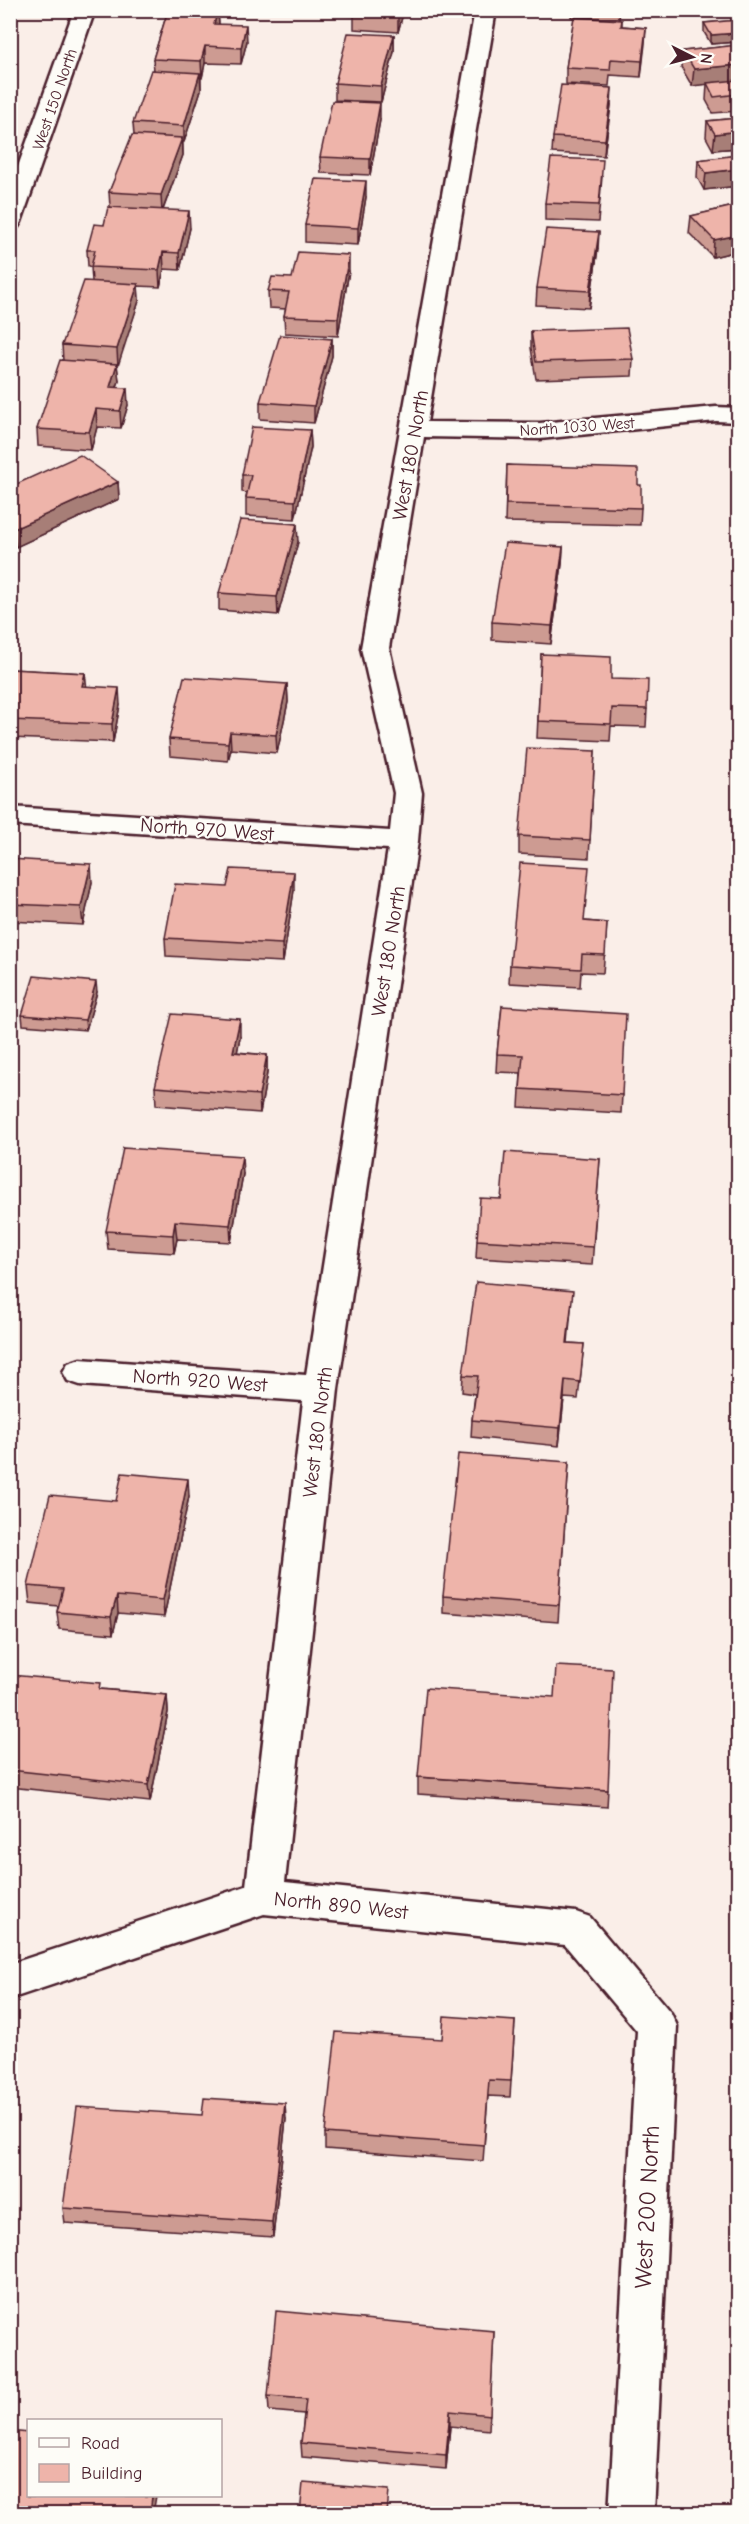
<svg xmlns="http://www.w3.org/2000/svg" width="749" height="2524" viewBox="0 0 749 2524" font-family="'Comic Neue',sans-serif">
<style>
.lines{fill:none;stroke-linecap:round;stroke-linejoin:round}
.minor-casing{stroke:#4a1f2b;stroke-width:5}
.minor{fill:#fdfcf7;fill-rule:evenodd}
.wall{fill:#cd9b92;stroke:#4a1f2b;stroke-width:1.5}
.shaded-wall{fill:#a77e77;stroke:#4a1f2b;stroke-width:1.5}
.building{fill:#eeb4aa;stroke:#4a1f2b;stroke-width:1.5}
.labels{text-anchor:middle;stroke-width:4.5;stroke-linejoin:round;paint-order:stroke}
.far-street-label{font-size:16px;fill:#4a1f2b;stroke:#fdfcf7}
.street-label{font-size:20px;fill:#4a1f2b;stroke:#fdfcf7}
.near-street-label{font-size:24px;fill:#4a1f2b;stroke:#fdfcf7}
</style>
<rect width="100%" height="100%" fill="#faeee8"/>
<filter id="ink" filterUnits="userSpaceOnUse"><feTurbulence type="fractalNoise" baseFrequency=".0167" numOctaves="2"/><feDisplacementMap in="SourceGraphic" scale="12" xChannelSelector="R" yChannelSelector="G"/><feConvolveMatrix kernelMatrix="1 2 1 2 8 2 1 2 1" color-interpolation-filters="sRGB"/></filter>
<g filter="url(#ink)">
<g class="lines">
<g class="minor-casing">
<path id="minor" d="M74,10H95L21,222L18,227L10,229V189Z
M475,10H496L427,422L540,423L716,407L738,408V422L716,421L540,439L424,437L389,648L422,793L418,841L338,1389L285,1882L576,1912L590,1917L671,2013L677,2026L654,2514H609L637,2031L565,1945L264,1914L10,1999V1964L246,1886L303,1401L80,1385L68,1381L63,1372L68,1363L80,1359L306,1375L388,849L10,825V807L390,831L394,793L361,648Z"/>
</g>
<use href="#minor" class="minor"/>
</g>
<path class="wall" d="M168,10H220L218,14L219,24L247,41L241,64L205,63L202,78H201V90L184,142H183V155L163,210L190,228L180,270L164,269L160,287L138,286L139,301L117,366L119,381L117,387L128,405L121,428L97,427L91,450L38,446L37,429L63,361L62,345L92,281L91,267L88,266L87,250L104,225L110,207L109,192L134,135L133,123L154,71L153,59Z
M340,10H404L398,32L354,29V16L340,15Z
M572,10H620L619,20H622V26L646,28L641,77L610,75L609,86L566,84V68L574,18L571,17Z
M738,20V42L711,44L704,32V23Z
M394,35V52L381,102L335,100V83Z
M738,45V111L713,113L706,100L707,84L692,86L681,67L683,51Z
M611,105L604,156L552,153L553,137Z
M738,118V148L713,150L706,137L707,121Z
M380,120L370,175L321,173L320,157Z
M738,155V186L704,190L697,177L698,160Z
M602,177L598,222L545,220V203Z
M366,197L358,245L305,242V225Z
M738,205V251L713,257L689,233L691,216Z
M598,249L589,308L536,305L537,288Z
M349,271L338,336L285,333L284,316L286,309L269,308L268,291L292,278Z
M531,331L633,359L632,376L536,379L531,348Z
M332,339V356L314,423L260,419V402Z
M310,430L311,447L295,519L246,516V498L247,493L242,492V475Z
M507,465L638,485L641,508L640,525L505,522Z
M118,482L119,499L16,547L10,543V487Z
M298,542L278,615L219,610V593Z
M563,547L562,564L551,644L492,640V622Z
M541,654L611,679L647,709L646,727L611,726L610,741L537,738Z
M10,669L85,673L86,687L120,705L113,742L10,738Z
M287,684L288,702L277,753L231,749L228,761L170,756L169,739Z
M595,751L589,858L519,854V836Z
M10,859L92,882L83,925L10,921Z
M227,887L294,890L283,962L166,956L165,938Z
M585,921L607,923L603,973L581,972L580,987L509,983L510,965Z
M97,992L86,1030L23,1025L22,1015Z
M502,1006L622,1095L621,1113L519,1107L521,1073L496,1072L497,1054Z
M240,1037L237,1052L267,1055V1073L260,1113L156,1105L155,1087Z
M600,1159L592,1265L476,1258L477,1240Z
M243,1174L231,1242L177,1239L174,1253L108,1249L106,1231Z
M571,1309L568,1343L584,1344L582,1362L578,1399L564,1398L559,1446L471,1437L472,1420L475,1394L462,1392L463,1375Z
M569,1462L558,1622L443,1613V1596Z
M189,1496L164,1617L118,1613L113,1634L59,1629L57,1612L58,1606L30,1603L28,1586L116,1501Z
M10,1675L101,1689L167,1695L168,1712L150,1802L10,1787Z
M418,1777L608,1790L607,1807L418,1794Z
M515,2021L510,2097L488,2096L483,2161L325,2149V2133L442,2039Z
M202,2115L286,2119L273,2237L65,2223L63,2208Z
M494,2331L489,2430L450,2426L446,2469L302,2457L301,2443L304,2414L269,2411L268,2396Z"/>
<path class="shaded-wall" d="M218,10L219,26L214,24Z
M400,10H404L398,32V16Z
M246,25L247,41L241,64V48Z
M646,28L645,44L641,77L642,61Z
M738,33V42L711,44V35Z
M394,35V52L381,102V86Z
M205,46V63L202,78L201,61Z
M738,65V81L692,86L694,69Z
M200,73L201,90L184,142V126Z
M612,88L611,105L604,156L605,140Z
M380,103V120L370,175V159Z
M738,131V148L713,150L715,134Z
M182,138L183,155L162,212L161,195Z
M738,169V186L704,190L706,173Z
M366,181V197L358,245V228Z
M189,211L190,228L180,270L179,253Z
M599,232L598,249L589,308L590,291Z
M738,235V251L713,257L714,240Z
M163,252L164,269L160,287L159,270Z
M349,255V271L338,336V318Z
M138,284L139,301L118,366L117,349Z
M332,339V356L314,423V406Z
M117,364L119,381L111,404L110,387Z
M127,388L128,405L121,428L120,411Z
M96,409L97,427L91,450L89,432Z
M310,430L311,447L295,519V501Z
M118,482L119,499L16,547L14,529Z
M297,524L298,542L278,615L277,597Z
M563,547L562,564L551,644L552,626Z
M85,673L87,690L82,686Z
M287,684L288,702L277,753L276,735Z
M119,688L120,705L113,742L112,724Z
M230,732L231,749L228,761V743Z
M91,864L92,882L83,925L81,907Z
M294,872V890L283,962L282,944Z
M96,982L97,992L86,1030L85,1020Z
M240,1019V1037L234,1070L233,1052Z
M267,1055V1073L260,1113L259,1095Z
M242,1156L243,1174L231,1242L230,1225Z
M175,1221L177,1239L174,1253L173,1235Z
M565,1380L564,1398L559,1446L560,1428Z
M188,1479L189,1496L164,1617L163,1600Z
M117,1596L118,1613L113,1634L111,1617Z
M167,1695L168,1712L150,1802L148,1785Z
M285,2103L286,2119L273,2237L272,2222Z
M12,2159L14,2174L10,2195V2165Z
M450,2411V2426L446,2469V2455Z
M152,2496H156L153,2514H150Z"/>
<path class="building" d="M168,10H218L214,24L246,25L241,48L205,46L201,61L153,59Z
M354,10H400L398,16L354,13Z
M574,17L622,20L621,26L646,28L642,61L611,59L610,70L566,68Z
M738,20V33L711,35L704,23Z
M348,33L394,35L381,86L335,83Z
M738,45V65L694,69L683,51Z
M151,70L200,73L184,126L133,123Z
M738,80V94L714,97L707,83Z
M561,85L612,88L605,140L553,137Z
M332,101L380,103L370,159L320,157Z
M738,118V131L715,134L707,121Z
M132,135L182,138L161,195L109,192Z
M738,155V169L706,173L698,160Z
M551,158L603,160L599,205L545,203Z
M315,179L366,181L358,228L305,225Z
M738,205V235L714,240L691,216Z
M108,207L189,211L179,253L163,252L159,270L91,267L95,250H87L94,224L104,225Z
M546,229L599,232L590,291L537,288Z
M298,252L349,255L338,318L284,316L289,292L268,291L272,277L292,278Z
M84,281L138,284L117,349L62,345Z
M627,328L633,359L536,362L531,331Z
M280,335L332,339L314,406L260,402Z
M60,360L117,364L110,387L127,388L120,411L96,409L89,432L37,429Z
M252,427L310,430L295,501L246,498L251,475H242Z
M80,455L118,482L14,529L10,526V487Z
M507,465L638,469V485H641V508L506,504Z
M240,520L297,524L277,597L219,593Z
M505,543L563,547L552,626L492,622Z
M541,654L611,657V679L648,680L647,709L612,708L611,724L538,721Z
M10,669L85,673L82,686L119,688L112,724L10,720Z
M184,677L287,684L276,735L230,732L228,743L169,739Z
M527,748L595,751L590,840L519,836Z
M10,859L91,864L81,907L10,904Z
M520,863L589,867L584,921L607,923L605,955L582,954L581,969L510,965Z
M231,869L294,872L282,944L165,938L175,884L227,887Z
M34,976L96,982L85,1020L22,1015Z
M502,1006L626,1014L622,1095L520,1089L523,1055L497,1054Z
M172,1014L240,1019L233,1052L267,1055L259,1095L155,1087Z
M123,1148L242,1156L230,1225L175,1221L173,1235L106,1231Z
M505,1152L600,1159L593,1247L477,1240L480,1198L501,1199Z
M476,1282L573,1291L567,1343L584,1344L580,1382L565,1380L560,1428L472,1420L478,1376L463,1375Z
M458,1454L569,1462L559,1605L443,1596Z
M122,1473L188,1479L163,1600L117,1596L111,1617L57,1612L63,1589L28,1586L50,1495L116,1501Z
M556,1666L613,1669L608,1790L418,1777L426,1688L554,1697Z
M10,1675L100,1683L99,1689L167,1695L148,1785L10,1770Z
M444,2016L515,2021L511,2081L489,2080L484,2145L325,2133L336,2032L442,2039Z
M204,2098L285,2103L272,2222L63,2208L77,2107L202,2115Z
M276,2311L494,2331L490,2415L450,2411L446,2455L301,2443L306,2399L268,2396Z
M10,2431L28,2433V2496H152L150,2514H10Z
M303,2483L389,2490L387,2514H300Z"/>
</g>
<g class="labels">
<g class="far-street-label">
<text transform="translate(54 99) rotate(-71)" y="6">West 150 North</text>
<text transform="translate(577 426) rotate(-4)" y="6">North 1030 West</text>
</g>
<g class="street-label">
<text transform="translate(410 455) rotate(-80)" y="7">West 180 North</text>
<text transform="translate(207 829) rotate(4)" y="7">North 970 West</text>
<text transform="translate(388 951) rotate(-81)" y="7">West 180 North</text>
<text transform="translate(200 1380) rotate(4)" y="7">North 920 West</text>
<text transform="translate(317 1432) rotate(-83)" y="7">West 180 North</text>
<text transform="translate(341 1905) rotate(6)" y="7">North 890 West</text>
</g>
<g class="near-street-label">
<text transform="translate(647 2207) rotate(-87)" y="8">West 200 North</text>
</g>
</g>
<rect width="749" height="2524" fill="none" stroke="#fdfcf7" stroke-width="36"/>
<rect x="18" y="18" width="713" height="2488" fill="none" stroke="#4a1f2b" stroke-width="2" filter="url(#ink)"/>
<rect x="27" y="2419" width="195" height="78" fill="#fdfcf7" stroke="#b5a4a5" stroke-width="1.5"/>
<rect x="39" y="2438" width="30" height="9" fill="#fdfcf7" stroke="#b5a4a5" stroke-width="1.5"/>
<text x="81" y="2449" font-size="18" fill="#4a1f2b">Road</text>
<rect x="39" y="2464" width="30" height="18" fill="#eeb4aa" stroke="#b5a4a5" stroke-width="1.5"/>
<text x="81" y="2479" font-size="18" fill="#4a1f2b">Building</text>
<g transform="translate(692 57) rotate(96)" stroke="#fdfcf7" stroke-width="4.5" paint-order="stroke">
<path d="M0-4.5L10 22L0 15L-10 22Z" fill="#4a1f2b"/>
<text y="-9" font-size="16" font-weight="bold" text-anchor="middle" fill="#4a1f2b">N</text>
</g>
</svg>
